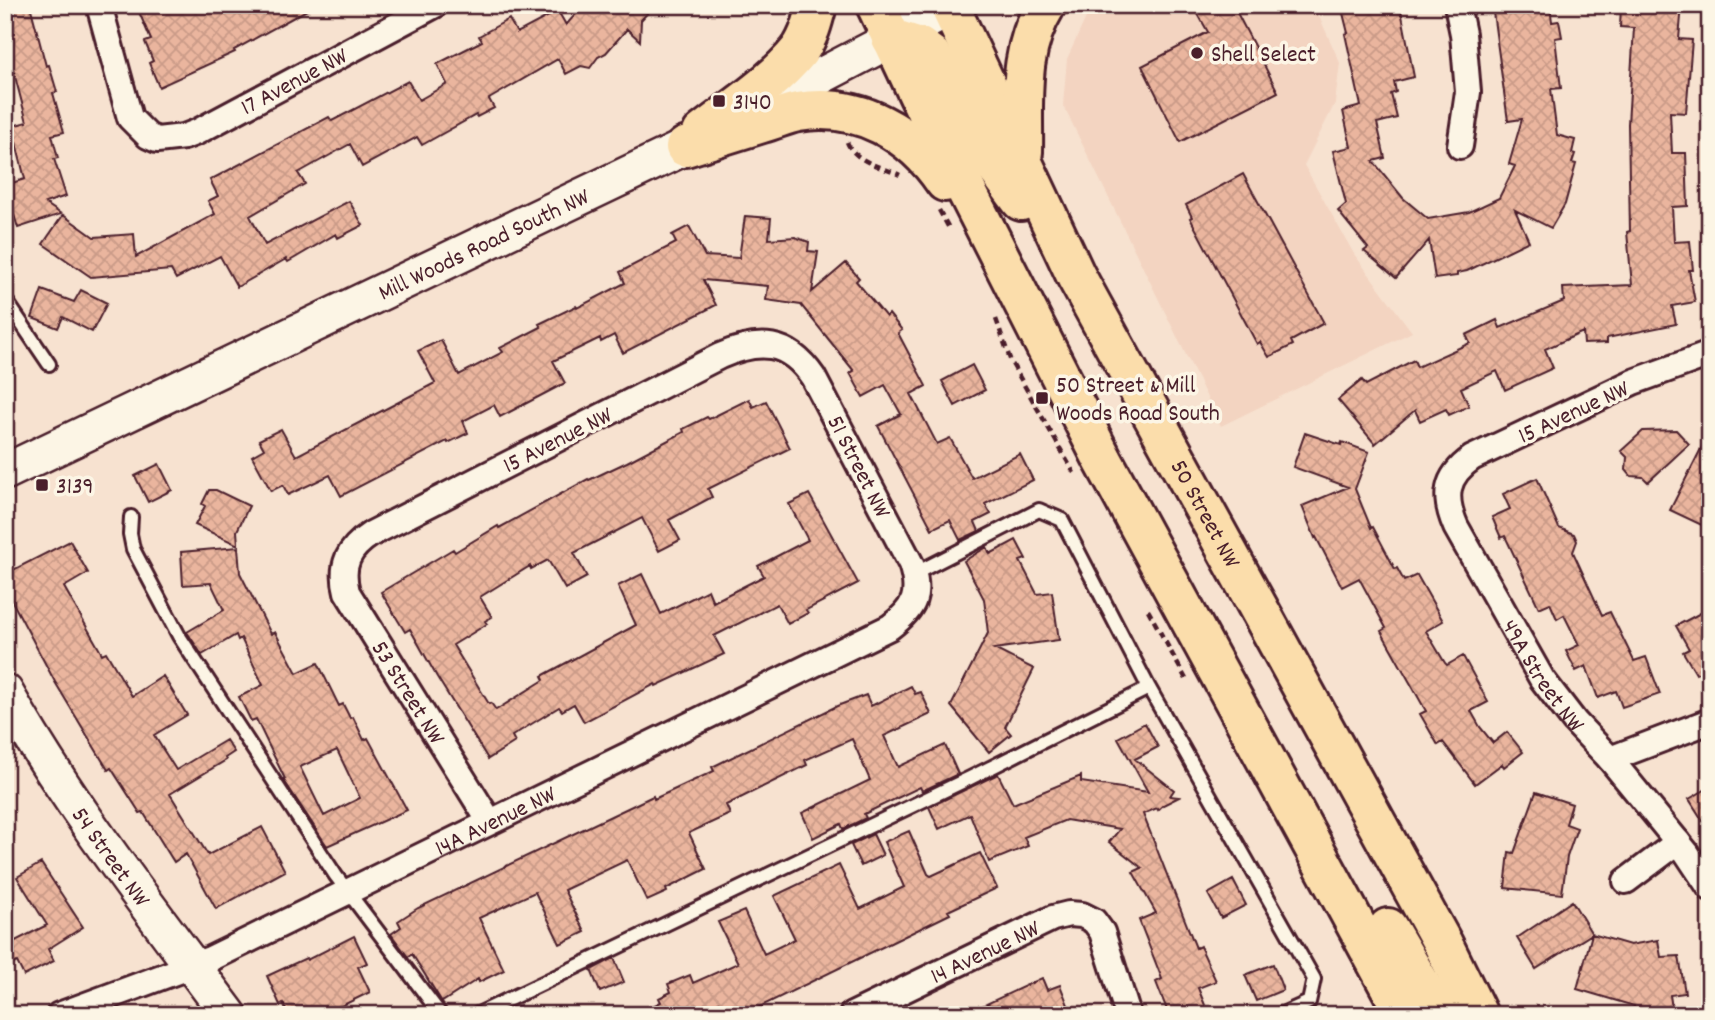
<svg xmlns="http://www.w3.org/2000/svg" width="1715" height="1020" viewBox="0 0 1715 1020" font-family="Dekko,sans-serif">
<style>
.built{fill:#f3d4c1}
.building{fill:url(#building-cross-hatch);stroke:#4a1f2b;stroke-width:2;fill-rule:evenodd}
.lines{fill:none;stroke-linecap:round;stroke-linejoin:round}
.lane-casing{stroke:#4a1f2b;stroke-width:18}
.street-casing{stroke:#4a1f2b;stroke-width:30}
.secondary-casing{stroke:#4a1f2b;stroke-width:40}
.primary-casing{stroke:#4a1f2b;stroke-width:44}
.path{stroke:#4a1f2b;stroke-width:4.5;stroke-dasharray:7 5;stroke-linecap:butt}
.lane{stroke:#fcf5e5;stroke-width:12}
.street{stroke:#fcf5e5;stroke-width:24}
.secondary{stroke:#fcf5e5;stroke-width:35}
.primary{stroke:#fbddab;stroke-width:38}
.poi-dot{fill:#4a1f2b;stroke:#fcf5e5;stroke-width:2.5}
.labels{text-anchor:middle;stroke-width:7;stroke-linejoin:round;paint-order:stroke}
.poi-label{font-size:24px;fill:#4a1f2b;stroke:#fcf5e5;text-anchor:start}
.street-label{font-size:24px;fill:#4a1f2b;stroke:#fcf5e5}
</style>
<defs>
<pattern id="building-cross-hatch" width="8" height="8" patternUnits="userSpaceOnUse" patternTransform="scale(1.75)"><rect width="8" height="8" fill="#eab59e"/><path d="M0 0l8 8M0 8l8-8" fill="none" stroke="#ca9b88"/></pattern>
</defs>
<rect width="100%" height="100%" fill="#f7e2d0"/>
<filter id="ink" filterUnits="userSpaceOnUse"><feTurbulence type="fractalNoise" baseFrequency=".0143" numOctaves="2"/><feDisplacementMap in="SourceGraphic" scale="14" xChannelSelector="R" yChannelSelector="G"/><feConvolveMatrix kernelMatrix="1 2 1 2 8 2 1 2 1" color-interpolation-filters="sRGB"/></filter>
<g filter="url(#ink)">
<path class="built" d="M1094,5H1314L1340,63L1335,103L1304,165L1354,254L1412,332L1221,426L1063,105L1067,59L1089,11Z"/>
<path class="building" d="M5,5H30L46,66L49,65L57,92L53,93L64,132L52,135L58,158L54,159L66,196L45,203L61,214L18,228L5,185L25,179L16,143L5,146V128L27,122L13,69L5,71Z
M136,5H316L234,50L235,52L159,87L149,63L153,61L145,42L151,40Z
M584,5H655L641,20L640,41L627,29L606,53L598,57L590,68L581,66L566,74L558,59L489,99L494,108L477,117L476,115L422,145L417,137L362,167L350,144L298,173L305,184L250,216L265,245L349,201L363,225L338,238L336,234L288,262L286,259L237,287L220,256L176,279L171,270L91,277L43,244L63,215L94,237L134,234L136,257L215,214L208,201L218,196L210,180L329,117L332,121L408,81L419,100L447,84L437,64L482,41L479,36L509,19L517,33L558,11L566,25Z
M1193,5H1233L1278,92L1180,142L1142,66L1208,32Z
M1341,5H1400L1414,77L1394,82L1396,92L1391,94L1397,118L1377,123L1385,158L1373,161L1403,198L1428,219L1469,212L1499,198L1515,166L1509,164L1522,119L1508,121L1492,5H1550L1552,22L1559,21L1562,37L1555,38L1561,88L1551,89L1557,135L1575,140L1572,153L1575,154L1572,163L1576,164L1565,204L1551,228L1515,210L1529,241L1467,271L1457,273V276L1435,279L1429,240L1396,278L1364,251L1368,248L1338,211L1346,204L1333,151L1351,147L1343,111L1361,106L1345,34L1348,33Z
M1621,5H1682L1679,39L1692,40L1686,113L1670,112L1672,153H1686L1688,206L1672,207L1674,242L1690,241L1693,270H1689L1695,302L1672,306L1676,324L1607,338V343L1584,344L1583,332L1545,349L1553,368L1505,390L1497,371L1461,388L1469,406L1449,415L1446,409L1420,421L1415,410L1375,444L1338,400L1362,380L1366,385L1414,360L1417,367L1470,343L1466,335L1497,320L1500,328L1564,301L1563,288L1632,285L1627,232L1630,231L1628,124L1634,28L1620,27Z
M1243,174L1324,323L1291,341L1293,345L1269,357L1260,342L1257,344L1190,218L1192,217L1186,205Z
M745,216L771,218L769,239L795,237L809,242L808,251L818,252L812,292L846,263L859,278L856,281L886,317L889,314L902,330L898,333L926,386L911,394L937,444L950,438L972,478L1020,454L1033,480L985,504L991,514L975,522L979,531L960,540L950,520L932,529L878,426L901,414L885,385L863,397L850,373L854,371L801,305L766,300L768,286L703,280L716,305L623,353L614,335L601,342L600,338L553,361L565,383L500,417L494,405L463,421L468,433L448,443L447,441L341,496L330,475L288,495L283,485L271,491L252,456L264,449L259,440L281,429L296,456L435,383L418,351L441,340L459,375L503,352L500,348L541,327L539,324L576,306L577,308L625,283L620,272L676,243L672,235L689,226L705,256L739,258Z
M42,290L74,302L81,290L107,303L92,332L63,317L58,328L32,318Z
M972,365L985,390L955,406L942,381Z
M749,399L753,407L766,401L790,448L708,489L712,497L669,520L680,540L659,551L642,518L574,553L587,577L565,589L548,560L531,569L530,566L480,597L492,617L485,621L487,624L453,645L489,704L491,703L496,710L544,680L542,676L636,625L618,586L642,574L661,614L708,590L713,602L764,576L758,566L808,540L789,504L809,494L858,583L806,610L808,613L788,624L777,604L714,636L724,654L656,686L655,684L584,722L574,704L562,711L559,707L512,736L515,742L488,759L437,677L410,629L405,632L381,592L453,549L455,552L498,526L499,528L588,479L589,480L627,462L684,432L683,429L707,417L709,419Z
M1676,430L1689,444L1648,482L1643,477L1631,476L1626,470L1627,457L1621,451L1643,431Z
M1710,431V529L1670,510Z
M1305,433L1341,445L1342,442L1369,452L1355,489L1371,528L1373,527L1395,569L1397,568L1404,581L1417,575L1443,621L1426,631L1445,663L1447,665L1463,656L1488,702L1471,711L1480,727L1493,743L1507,732L1523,752L1504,767L1502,764L1475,784L1443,742L1438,745L1420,714L1426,711L1381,631L1386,628L1359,578L1342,587L1316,537L1315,538L1302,506L1348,487L1293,467Z
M159,464L172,490L148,502L135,476Z
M1537,478L1559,528L1574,534L1577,541L1573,552L1602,615L1610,612L1634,661L1646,657L1660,694L1622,707L1616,691L1598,698L1586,666L1576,671L1566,651L1579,645L1564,615L1557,619L1550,603L1539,608L1505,536L1501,538L1492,517L1510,509L1503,494Z
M209,490H216L249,506L237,531L238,545L195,525L205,506L202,504Z
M1016,540L1026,559L1020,561L1037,594L1052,592L1059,640L994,649L1034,669L1005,727L1011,734L989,752L951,706L988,633L984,599L964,561L987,547L990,554Z
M70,541L88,573L64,587L102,654L106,652L132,696L163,676L187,715L154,735L176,770L226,740L234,752L225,758L226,760L170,794L208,855L262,827L285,871L216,909L186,854L174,862L143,812L140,813L111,768L108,770L55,682L5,588V578L11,571Z
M238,547L240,573L271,634L275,632L297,673L318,663L339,706L343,704L350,718L353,717L364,740L368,738L407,810L327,846L283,779H285L256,719L251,721L239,697L263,685L241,638L238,640L236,635L202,655L187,632L224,610L211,583L183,585L181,552ZM337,750L360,798L324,816L300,767Z
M1710,608V666L1696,674L1683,652L1689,649L1676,626Z
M911,686L915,694L921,692L931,714L884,736L898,767L945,745L958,774L922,791L920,787L864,814L866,818L843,829L841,824L813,838L802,813L870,780L852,739L805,760L807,765L726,805L730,814L689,833L706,869L666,889L667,892L647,901L627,860L564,890L585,932L560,944L535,892L479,918L504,970L479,982L478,979L442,1002L412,954L408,957L391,934L401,927L398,921L418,908L653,796L654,799L714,771L712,767L837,706L866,695L871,706Z
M1145,723L1158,747L1135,759L1174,790L1170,796L1179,797L1163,805L1158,810L1157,808L1143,814L1196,948L1200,946L1216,981L1198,988L1209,1015H1169L1156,982L1162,979L1139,920L1156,913L1133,872L1142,868L1109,842L1120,829L1066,820L1024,837L1028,846L989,862L970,814L939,829L929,807L998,774L1013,804L1081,776V782L1148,792L1118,738Z
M1710,787V832L1689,799Z
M1536,792L1572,804L1566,824L1577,828L1567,857L1562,894L1505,888L1509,852L1514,853Z
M909,831L928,874L931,876L980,853L997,888L948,911L950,914L743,1015H725L719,1002L690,1015H634L661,1002L659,998L671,992L668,984L690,975L693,983L738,963L718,922L744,911L764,954L795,939L774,896L839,865L860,909L904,887L884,842Z
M873,834L883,855L861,866L851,845Z
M41,863L83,927L48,949L54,961L24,976L17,962L5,968V946L47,925L17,877Z
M1233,880L1246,905L1221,918L1208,894Z
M1572,901L1592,934L1630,945L1658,940L1661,957L1679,956L1685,993L1670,995L1673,1015H1635L1634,1006L1577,989L1592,934L1536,969L1517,938Z
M354,936L367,963L358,967L370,992L323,1015H288L283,1003L280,1005L267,976L306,958L307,960Z
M614,958L624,982L600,992L591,970Z
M1273,964L1283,990L1256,1001L1245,975Z
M1042,978L1047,990L1060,985L1072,1015H963Z"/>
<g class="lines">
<g class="lane-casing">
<path id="lane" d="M5,299L49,364
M131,517L130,534L133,549L179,636L336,876L441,1015
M914,574L1039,510L1062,520L1149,688L1314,979L1309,1002L1280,1015
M476,1015L970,778L1149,688"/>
</g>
<g class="street-casing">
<g id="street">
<path id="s1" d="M99,5L130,118L148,136L157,140L184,137L197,132L435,5"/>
<path d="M1457,5L1463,34L1468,92L1460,146"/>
<path id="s2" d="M1710,354L1633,382L1472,458C1445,477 1443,497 1456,527L1542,679L1575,722L1610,759L1686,852L1710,888"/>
<path d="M1610,759L1710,721"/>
<path d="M1626,881L1678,842"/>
<path id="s3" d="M59,1015L210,959L890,627C915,608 921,595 911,564L813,377C788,340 759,339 720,356L371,534C348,549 340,565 347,592L490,822"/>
<path id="s4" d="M852,1015L1053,918L1069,914L1082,915L1094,921L1102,932L1128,1015"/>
</g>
</g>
<g class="secondary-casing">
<g id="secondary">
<path id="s5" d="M5,472L685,147L957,5"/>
<path id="s6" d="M5,692C69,806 151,910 229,1015"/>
</g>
</g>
<g class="primary-casing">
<g id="primary">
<path d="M876,5L925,109L1103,460L1405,1015"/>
<path id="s7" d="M949,5L1076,276L1443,944L1478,1015"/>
<path d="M891,38L920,47L931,55L981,147L1021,201"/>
<path d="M702,133C734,108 773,83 799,51C809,37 813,21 817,5"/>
<path d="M685,147C711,139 736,131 762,123C774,120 786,114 798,112C859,102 912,133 945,182"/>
<path d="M1023,152C1024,99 1017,52 1046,5"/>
<path d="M1388,928L1439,1015"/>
</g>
</g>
<path class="path" d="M847,142C855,162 882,167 900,175
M939,210L950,230
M996,319L1011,362L1074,473
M1148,610L1186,679"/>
<use href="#lane" class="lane"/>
<use href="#street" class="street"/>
<use href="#secondary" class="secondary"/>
<use href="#primary" class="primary"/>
</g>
</g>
<g class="poi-dot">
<circle cx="1197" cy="53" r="7"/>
<rect x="712" y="94" width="14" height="14" rx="3.5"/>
<rect x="1035" y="391" width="14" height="14" rx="3.5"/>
<rect x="35" y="478" width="14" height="14" rx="3.5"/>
</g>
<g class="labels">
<g class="poi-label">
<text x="1211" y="61">Shell Select</text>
<text x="733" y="109">3140</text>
<text x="1056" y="392">50 Street &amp; Mill<tspan x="1056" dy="28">Woods Road South</tspan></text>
<text x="56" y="493">3139</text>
</g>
<g class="street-label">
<text dy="8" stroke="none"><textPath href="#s1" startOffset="303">17 Avenue NW</textPath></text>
<text dy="8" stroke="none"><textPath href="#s5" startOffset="530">Mill Woods Road South NW</textPath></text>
<text transform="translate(1573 411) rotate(-25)" y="8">15 Avenue NW</text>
<text transform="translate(557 439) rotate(-27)" y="8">15 Avenue NW</text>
<text transform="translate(860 466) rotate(63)" y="8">51 Street NW</text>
<text dy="8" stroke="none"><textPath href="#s7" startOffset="570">50 Street NW</textPath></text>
<text dy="8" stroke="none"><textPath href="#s2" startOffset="511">49A Street NW</textPath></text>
<text dy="8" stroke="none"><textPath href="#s3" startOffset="1886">53 Street NW</textPath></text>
<text dy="8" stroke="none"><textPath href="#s3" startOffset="478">14A Avenue NW</textPath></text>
<text dy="8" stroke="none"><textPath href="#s6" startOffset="196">54 Street NW</textPath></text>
<text dy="8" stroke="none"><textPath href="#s4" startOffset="147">14 Avenue NW</textPath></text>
</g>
</g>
<rect width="1715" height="1020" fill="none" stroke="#fcf5e5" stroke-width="28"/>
<rect x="14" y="14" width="1687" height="992" fill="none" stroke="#4a1f2b" stroke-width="2.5" filter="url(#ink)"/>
</svg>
